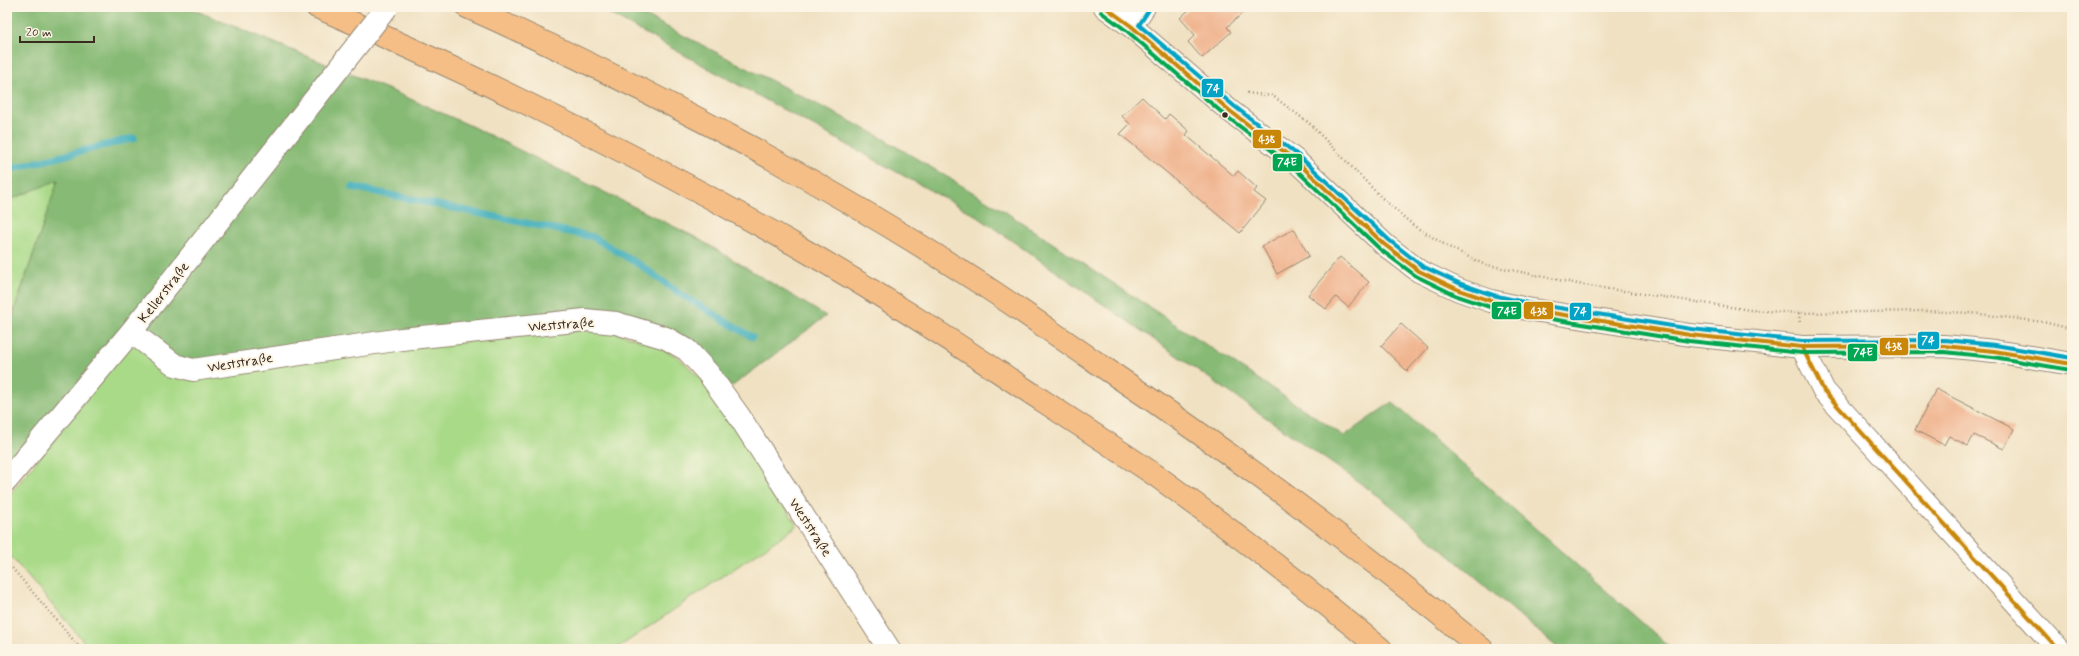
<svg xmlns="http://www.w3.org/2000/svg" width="2079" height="656" viewBox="0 0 2079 656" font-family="Mynerve,sans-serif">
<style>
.green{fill:#a9da88;stroke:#728253}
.forest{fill:#86ba74;stroke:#607249}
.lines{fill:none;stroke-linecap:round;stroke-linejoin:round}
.stream{stroke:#3faebc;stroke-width:7}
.building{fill:#f0b48f}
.minor-casing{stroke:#968670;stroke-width:24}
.highway-casing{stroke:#968670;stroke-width:24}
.path{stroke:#968670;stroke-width:2.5;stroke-dasharray:1 3;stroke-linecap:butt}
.minor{stroke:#fff;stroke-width:22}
.highway{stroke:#f5be86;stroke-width:22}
.minor-bridge-casing{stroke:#968670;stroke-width:24;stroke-linecap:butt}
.minor-bridge{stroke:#fff;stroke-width:22}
.bus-1-casing{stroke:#fcf5e5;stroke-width:7}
.bus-2-casing{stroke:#fcf5e5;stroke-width:7}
.bus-3-casing{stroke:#fcf5e5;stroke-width:7}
.bus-1{stroke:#c88708;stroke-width:4}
.bus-2{stroke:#00a651;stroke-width:4}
.bus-3{stroke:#03a3c5;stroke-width:4}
.bus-dot{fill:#3b2a1e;stroke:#fcf5e5;stroke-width:1.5}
.labels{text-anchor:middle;stroke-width:4;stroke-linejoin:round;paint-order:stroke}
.street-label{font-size:14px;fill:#3b2a1e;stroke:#fcf5e5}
.line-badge{stroke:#fcf5e5;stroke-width:1.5}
.badge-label{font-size:11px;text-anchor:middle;font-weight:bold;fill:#fff}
</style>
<rect width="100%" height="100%" fill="#fcf5e5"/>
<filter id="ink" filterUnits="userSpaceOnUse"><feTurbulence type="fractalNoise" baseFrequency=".025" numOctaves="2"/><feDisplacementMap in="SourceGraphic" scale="8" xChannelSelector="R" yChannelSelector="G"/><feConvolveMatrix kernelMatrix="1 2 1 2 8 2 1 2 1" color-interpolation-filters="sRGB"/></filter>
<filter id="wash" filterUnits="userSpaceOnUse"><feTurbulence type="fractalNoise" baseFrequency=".012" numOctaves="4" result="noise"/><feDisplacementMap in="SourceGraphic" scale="16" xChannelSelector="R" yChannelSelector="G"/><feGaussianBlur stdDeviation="0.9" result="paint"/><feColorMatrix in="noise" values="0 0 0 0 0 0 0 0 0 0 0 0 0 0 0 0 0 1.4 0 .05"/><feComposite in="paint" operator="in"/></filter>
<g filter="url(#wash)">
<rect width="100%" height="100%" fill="#f0e1c2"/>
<path class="green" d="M59,179L11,319L7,334V201Z
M585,330L615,332L660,347L679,358L699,377L729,414L797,526L616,649H90L7,552V498L134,339L400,347Z"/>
<path class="forest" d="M7,7H187L392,91L469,125L697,238L826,316L731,387L692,344L642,319L583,312L197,364L178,360L130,323L7,467V334L58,180L7,201Z
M597,7H628L877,135L1004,211L1344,436L1392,402L1672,649H1559L1383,499L975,215Z"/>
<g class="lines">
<path class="stream" d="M7,170L134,138
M352,187L593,237L643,267L680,294L752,337"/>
</g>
<g id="blocks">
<path class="building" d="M1192,7H1250L1227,27L1231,32L1202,58L1188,42L1195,35L1180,18Z
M1142,97L1165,119L1169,114L1189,131L1186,135L1234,176L1238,171L1257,188L1254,192L1266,201L1240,233L1120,134L1130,124L1122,116Z
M1294,229L1309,256L1277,274L1262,246Z
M1340,257L1369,282L1348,307L1336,297L1326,309L1308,295Z
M1401,324L1428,348L1407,371L1381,346Z
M1936,389L2014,429L2004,449L1974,435L1968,446L1949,436L1944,445L1915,430Z"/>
</g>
</g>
<g filter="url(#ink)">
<use href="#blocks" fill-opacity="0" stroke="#968670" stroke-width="1"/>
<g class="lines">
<g class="minor-casing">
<path id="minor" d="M1105,7L1131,26L1230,111L1295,160L1385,245L1419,271L1459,290L1491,301L1527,309L1690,335L1802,347L1944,346L1994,351L2072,364
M1131,26L1144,7
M131,332L175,365L193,370L402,339L585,320L616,323L666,338L687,350L708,373L739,416L889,649
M1802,347L1824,391L2058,649
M7,480L131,332L314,100"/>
</g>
<g class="highway-casing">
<path id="highway" d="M317,7C484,79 647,160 804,250C886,297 964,349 1043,401C1081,426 1120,451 1158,477C1234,532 1309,589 1381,649
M467,7C645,86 819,179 983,285C1024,312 1063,340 1103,367C1234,455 1361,549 1482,649"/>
</g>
<path class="path" d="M1247,93L1273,96L1309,123L1381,197L1414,226L1447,246L1483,264L1583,285L1750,310L1799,313L1925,311L1972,313L2043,322L2072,329
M1799,313L1800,324
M7,562L81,649"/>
<use href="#minor" class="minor"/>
<use href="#highway" class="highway"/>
<g class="minor-bridge-casing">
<path id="minor-bridge" d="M314,100L387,7"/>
</g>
<use href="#minor-bridge" class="minor-bridge"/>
<g class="bus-1-casing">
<path id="bus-1" d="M1105,7L1131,26L1230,111L1295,160L1385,245L1419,271L1459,290L1491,301L1527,309L1690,335L1802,347L1944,346L1994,351L2072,364
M1802,347L1824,391L2058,649"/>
</g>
<g class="bus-2-casing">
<path id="bus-2" d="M1101,12L1127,31L1226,116L1291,165L1381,250L1416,276L1457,296L1490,307L1526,315L1689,341L1802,353L1944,352L1993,357L2071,370"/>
</g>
<g class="bus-3-casing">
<path id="bus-3" d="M1149,10L1139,25L1234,106L1299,156L1389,240L1422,266L1461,284L1493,295L1528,303L1691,329L1802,341L1945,340L1995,345L2072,358"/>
</g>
<use href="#bus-1" class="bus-1"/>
<use href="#bus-2" class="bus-2"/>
<use href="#bus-3" class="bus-3"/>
</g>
</g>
<circle class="bus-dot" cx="1225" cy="115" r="3.5"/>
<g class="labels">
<g class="street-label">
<text transform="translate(163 292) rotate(-52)" y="5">Kellerstraße</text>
<text transform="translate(561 324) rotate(-4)" y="5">Weststraße</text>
<text transform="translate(240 362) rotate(-9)" y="5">Weststraße</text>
<text transform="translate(811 527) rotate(57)" y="5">Weststraße</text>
</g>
</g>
<g class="line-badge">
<rect x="1201" y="78" width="23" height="20" rx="4" fill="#03a3c5"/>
<rect x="1252" y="129" width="30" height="20" rx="4" fill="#c88708"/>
<rect x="1272" y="153" width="31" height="19" rx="4" fill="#00a651"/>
<rect x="1491" y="301" width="31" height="19" rx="4" fill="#00a651"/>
<rect x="1523" y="301" width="31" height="19" rx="4" fill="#c88708"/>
<rect x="1569" y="302" width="23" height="19" rx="4" fill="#03a3c5"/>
<rect x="1917" y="331" width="23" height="19" rx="4" fill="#03a3c5"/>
<rect x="1879" y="337" width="30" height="19" rx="4" fill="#c88708"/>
<rect x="1847" y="343" width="31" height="19" rx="4" fill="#00a651"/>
</g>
<g class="badge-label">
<text x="1213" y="92">74</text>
<text x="1267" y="143">438</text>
<text x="1287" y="166">74E</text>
<text x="1507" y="315">74E</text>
<text x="1539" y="315">438</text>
<text x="1580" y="315">74</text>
<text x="1928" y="344">74</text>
<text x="1894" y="350">438</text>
<text x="1863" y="356">74E</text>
</g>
<rect width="2079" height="656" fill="none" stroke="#fcf5e5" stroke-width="24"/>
<path d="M20 36v6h74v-6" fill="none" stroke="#3b2a1e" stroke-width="2"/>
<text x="26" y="36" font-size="12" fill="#3b2a1e" stroke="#fcf5e5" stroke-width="3" paint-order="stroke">20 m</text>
</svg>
